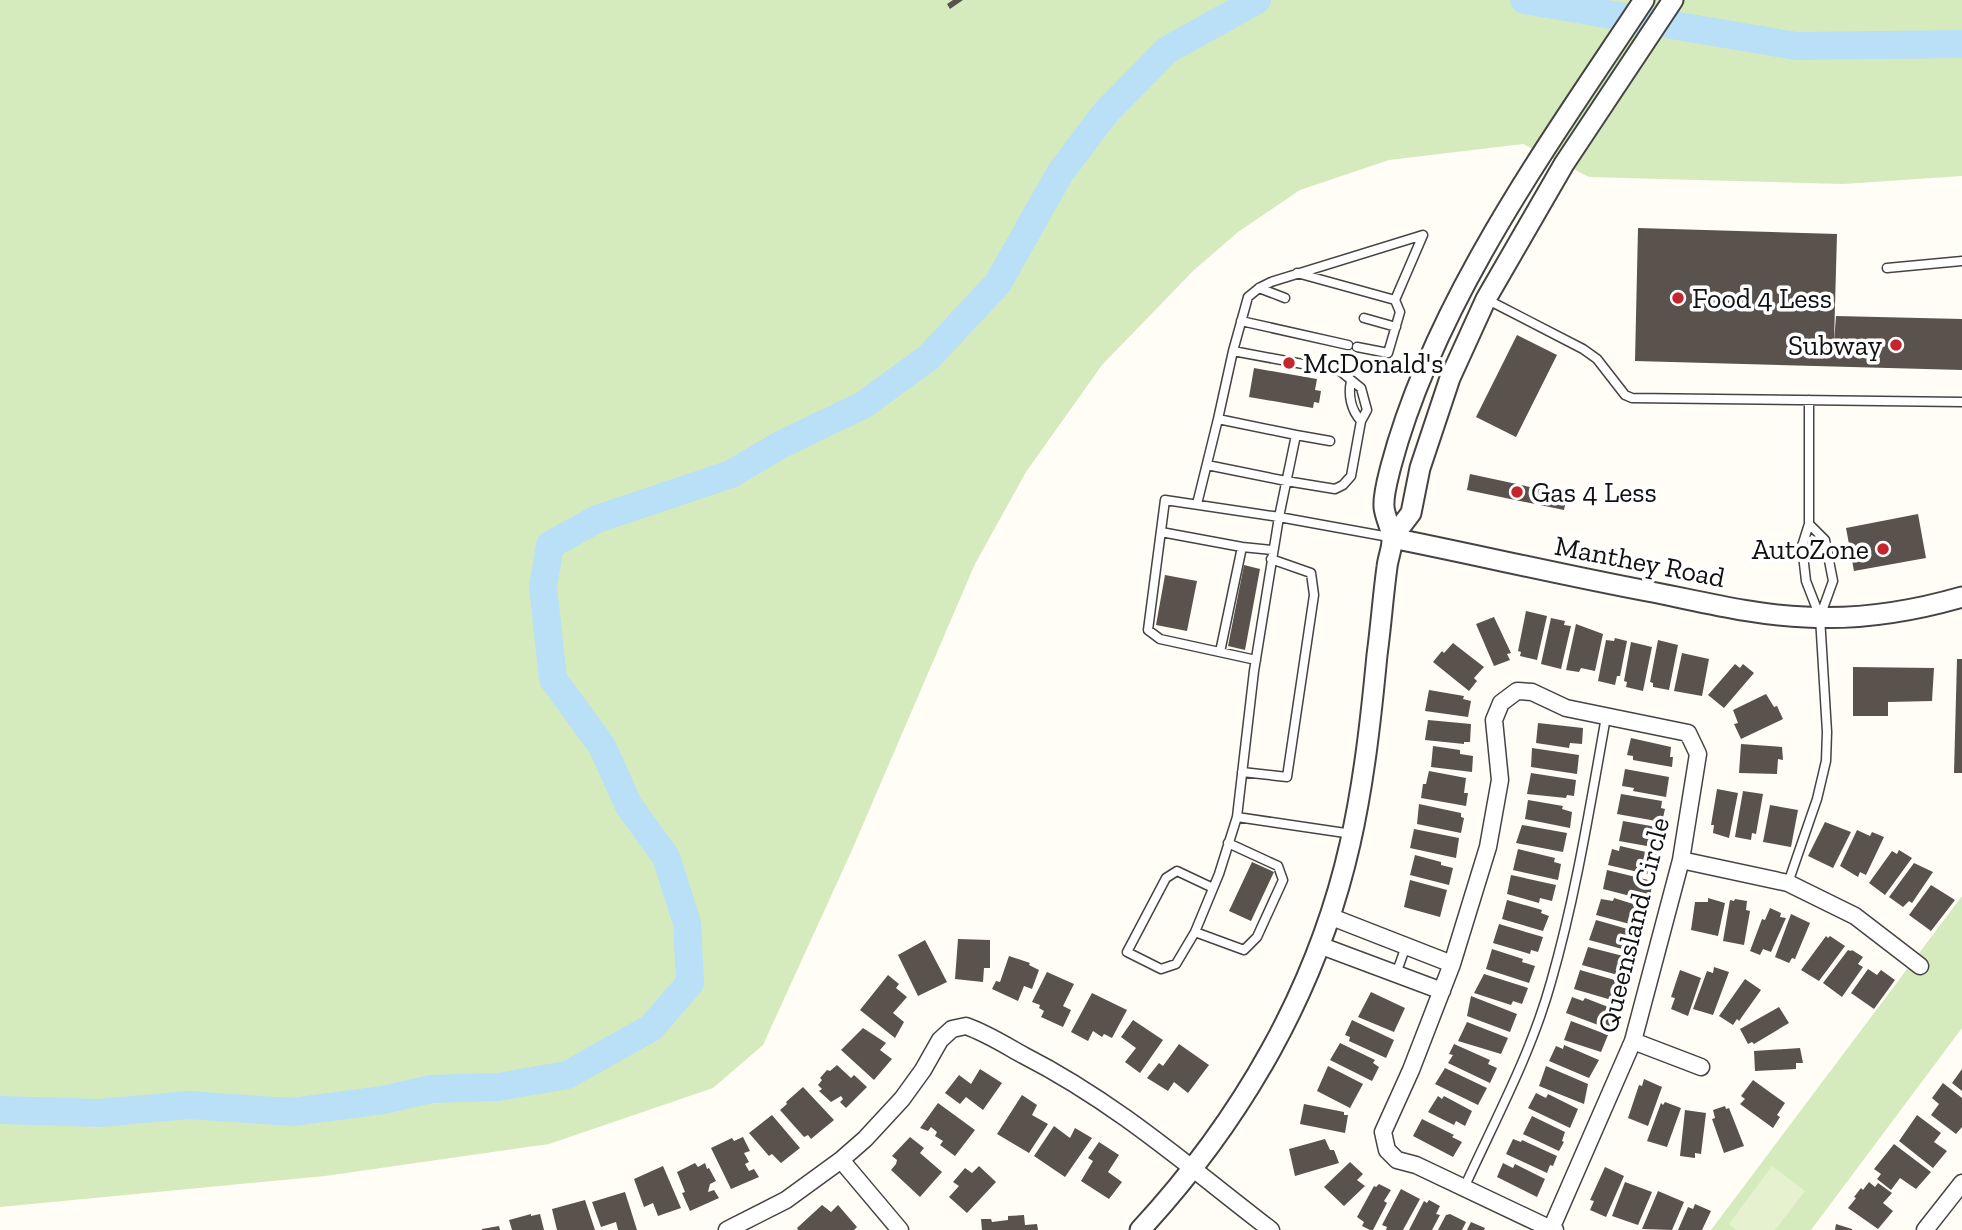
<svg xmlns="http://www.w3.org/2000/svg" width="1962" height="1230" viewBox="0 0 1962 1230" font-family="'Zilla Slab',serif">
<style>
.green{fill:#d5ebbd}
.pitch{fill:#e6f2cf}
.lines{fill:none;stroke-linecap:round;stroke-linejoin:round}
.river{stroke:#b9e0f7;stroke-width:28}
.building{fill:#5a524d}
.service-casing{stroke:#444;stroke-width:11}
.minor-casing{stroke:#444;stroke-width:19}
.tertiary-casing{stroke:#444;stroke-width:23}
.service{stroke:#fff;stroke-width:8}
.minor{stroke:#fff;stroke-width:16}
.tertiary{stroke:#fff;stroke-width:19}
.poi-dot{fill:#c4262e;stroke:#fff;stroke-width:2.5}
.labels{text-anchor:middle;stroke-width:7;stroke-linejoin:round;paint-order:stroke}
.poi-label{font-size:28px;fill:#111;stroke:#fff;text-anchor:start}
.street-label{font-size:28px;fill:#111;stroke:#fff}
</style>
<rect width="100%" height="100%" fill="#fffdf5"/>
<path class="green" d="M0,0H1962V176L1843,184L1589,177L1523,144L1389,160L1300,190L1238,232L1193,271L1102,365L1026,472L975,564L852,850L763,1045L713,1088L549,1144L325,1176L0,1207Z
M1962,896V1028L1811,1230H1711Z"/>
<path class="pitch" d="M1772,1166L1805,1191L1775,1230H1736L1729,1224Z"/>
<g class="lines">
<path class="river" d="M1524,0L1796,46L1962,44
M0,1110L100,1113L188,1105L292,1112L383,1100L431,1089L498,1087L567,1075L651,1028L690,983L687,923L666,857L629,806L602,746L553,679L543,587L550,545L597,519L731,474L780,445L863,405L928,358L998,283L1060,173L1106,112L1167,50L1257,0"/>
</g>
<path class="building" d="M953,0H963L950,9L947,4Z
M1638,228L1837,234L1834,342L1836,316L1962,319V370L1635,361Z
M1517,335L1557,355L1516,437L1476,417Z
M1254,368L1317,379L1315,390L1321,391L1319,403L1314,402L1313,408L1249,397Z
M1470,474L1567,495L1564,510L1467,490Z
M1918,514L1926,558L1854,571L1846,528Z
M1244,565L1260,569L1245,650L1228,646Z
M1165,575L1197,581L1187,631L1156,625Z
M1526,611L1547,616L1537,660L1520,656L1521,652L1518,651Z
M1494,617L1511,653L1507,654L1510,660L1494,666L1476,624Z
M1551,618L1565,621L1564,625L1571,626L1561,669L1541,664Z
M1576,624L1603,634L1595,671L1581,668L1579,672L1566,670Z
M1615,638L1627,641L1620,676H1617L1615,685L1598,681L1606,640L1614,641Z
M1658,640L1678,645L1669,690L1653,687V683L1650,682Z
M1631,642L1652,647L1643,691L1626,687L1627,682L1624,681Z
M1453,643L1484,667L1474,678L1477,681L1469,691L1433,662L1442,651L1444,653Z
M1682,653L1709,659L1702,696L1674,691Z
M1957,659H1962V773H1954Z
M1735,664L1740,668L1743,664L1754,673L1724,708L1708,695Z
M1853,667L1934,668L1932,701L1888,702V716H1853Z
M1429,690L1464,696L1463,699L1471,701L1468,717L1425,711Z
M1766,694L1774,707L1777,706L1783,719L1741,739L1734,724L1738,723L1733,710Z
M1428,720L1471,724L1470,742H1464V744L1425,740Z
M1538,723L1583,728L1582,744L1570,743L1569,748L1536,743Z
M1631,738L1671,747L1670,757H1673L1672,767L1633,760V756L1627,755Z
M1741,744L1782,747L1783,760L1778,759L1777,774L1739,773Z
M1433,746L1460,750V754L1473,756L1472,772L1431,767Z
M1532,748L1579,755L1577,774L1531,767Z
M1625,769L1669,777L1666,797L1633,791L1634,788L1622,786Z
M1429,771L1466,778L1464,793H1468L1466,806L1421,798L1423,784H1426Z
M1531,773L1576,780L1574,796L1567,795L1566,798L1527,794Z
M1717,789L1738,793L1729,838L1713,833L1714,825H1711Z
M1743,791L1763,794L1756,834L1752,833L1751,840L1735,837Z
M1621,794L1662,801L1661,808L1665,809L1662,822L1617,814Z
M1528,800L1563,806L1562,809L1572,812L1570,828L1525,819Z
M1419,804L1461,813V817L1464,818L1461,833L1417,824Z
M1770,805L1798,810L1791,847L1763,842Z
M1623,821L1662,828L1658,848L1619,841Z
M1825,822L1851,832L1833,868L1808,856Z
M1522,825L1567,833L1563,852L1516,843Z
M1414,829L1459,838L1456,858L1410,848Z
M1857,830L1870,836L1872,832L1884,837L1866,875L1860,872L1858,877L1840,866Z
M1620,846L1659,855L1656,865H1653L1651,875L1608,865L1612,849L1619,851Z
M1518,849L1555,858L1554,862L1561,864L1558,880L1513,870Z
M1899,850L1912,858L1885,895L1869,883L1892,851L1897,854Z
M1415,855L1441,862V865L1453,868L1449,885L1410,875Z
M1252,862L1274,872L1251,921L1229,911Z
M1914,863L1933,872L1912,903L1909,901L1903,907L1889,897Z
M1607,870L1652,881L1650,901L1603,889Z
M1511,875L1556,885L1552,901L1540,898L1539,903L1507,894Z
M1410,880L1447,890L1440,917L1404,907Z
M1931,885L1955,900L1931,931L1909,915Z
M1614,898L1646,908L1641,927L1596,915L1601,899L1613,901Z
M1708,898L1725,903L1718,936L1691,930L1695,902H1708Z
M1735,899L1747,901L1746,910L1750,911L1744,945L1723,941L1730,900L1734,901Z
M1507,900L1542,910L1541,913L1549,916L1543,931L1502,919Z
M1770,908L1781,913L1780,917L1786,918L1771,952L1763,949L1760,955L1750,951L1762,919L1765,920Z
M1791,914L1810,923L1795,959L1792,958L1789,963L1775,957Z
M1596,920L1638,932L1636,941H1641L1637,953L1589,940Z
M1499,924L1543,937L1538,952L1531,950L1530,954L1493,943Z
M1826,936L1828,938L1830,936L1845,946L1819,981L1801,970Z
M958,939L990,940V968H984L983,982L955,979Z
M925,940L947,982L918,996L898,955Z
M1588,947L1631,958L1625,977L1582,965Z
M1492,949L1523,959L1522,962L1535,966L1529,983L1486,969Z
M1848,950L1851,951L1852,950L1863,957L1858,964L1863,967L1842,997L1823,983Z
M1009,956L1030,963L1029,965L1039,970L1032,989L1024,986L1018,1001L992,989L996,981L1000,982Z
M1714,967L1729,972L1713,1015L1693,1009L1707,971L1713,973Z
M1868,969L1877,975L1881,970L1895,980L1874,1009L1851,993Z
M1580,970L1625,983L1621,996L1617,995L1615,1001L1574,989Z
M1680,970L1701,978L1688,1016L1671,1009L1675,998L1671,997Z
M1047,972L1074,984L1063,1006L1071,1010L1063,1027L1041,1017L1044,1011L1039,1008L1040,1005L1032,1002Z
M1484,974L1528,988L1522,1004L1513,1001L1511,1005L1474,993Z
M888,975L899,984L896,988L907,997L893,1013L904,1022L895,1038L860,1010Z
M1745,979L1761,990L1739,1021L1737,1019L1733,1025L1719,1016Z
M1371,992L1405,1008L1394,1032L1358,1017Z
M1092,993L1127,1010L1112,1038L1104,1034L1102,1037L1093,1031L1088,1041L1071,1032Z
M1471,996L1517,1014L1510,1032L1467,1016Z
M1572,997L1583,1001L1585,998L1616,1010L1609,1029L1566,1013Z
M1779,1007L1789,1023L1754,1044L1752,1042L1748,1044L1740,1029Z
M1133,1020L1163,1040L1140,1073L1125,1062L1136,1048L1121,1037Z
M1352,1020L1394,1040L1386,1058L1349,1041L1350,1037L1345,1035Z
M1571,1021L1608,1035L1601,1052L1564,1040Z
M1467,1022L1508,1038L1501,1054L1458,1041Z
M863,1028L886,1043L880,1050L892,1059L874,1080L841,1050Z
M1340,1043L1375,1060L1373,1063L1379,1067L1372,1081L1330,1060Z
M1179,1044L1209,1065L1188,1093L1174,1082L1168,1091L1147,1078L1159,1063L1163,1066Z
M1454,1044L1490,1060L1488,1064L1497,1068L1490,1083L1448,1063L1453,1055L1449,1054Z
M1564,1045L1599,1060L1589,1078L1549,1061L1556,1046L1563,1049Z
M1800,1048L1803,1063H1796V1069L1755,1071L1754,1051Z
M837,1065L851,1078L854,1075L867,1087L846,1108L840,1102L843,1099L841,1096L831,1102L819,1091L822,1089L818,1085L822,1080L820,1078L827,1070L830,1071Z
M1328,1066L1363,1084L1350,1108L1317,1091Z
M1546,1066L1588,1084L1584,1104L1539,1086Z
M1445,1068L1487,1088L1478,1105L1435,1084Z
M980,1069L1002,1083L983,1110L966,1097L960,1104L945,1093L959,1075L971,1084Z
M1962,1069V1091L1952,1083Z
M1644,1079L1662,1087L1648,1126L1628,1118L1639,1085L1642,1086Z
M1753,1080L1785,1103L1777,1115L1780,1117L1773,1128L1740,1104L1745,1099L1741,1096Z
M1943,1083L1962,1098V1127L1956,1134L1931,1115L1939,1104L1932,1098Z
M803,1087L834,1120L811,1139L808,1135L804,1137L780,1110L787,1104L786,1102Z
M1536,1093L1546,1098L1548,1094L1578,1109L1570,1128L1528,1108Z
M1022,1095L1037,1105L1032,1115L1048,1124L1029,1153L997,1134Z
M1438,1096L1442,1099L1444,1096L1472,1111L1465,1126L1456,1121L1454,1125L1428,1112Z
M1665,1102L1681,1108L1667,1147L1647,1141L1661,1103L1663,1105Z
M938,1103L975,1130L955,1156L940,1145L943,1141L935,1136L937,1132L931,1127L928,1131L920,1128Z
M1304,1104L1344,1112V1115H1348L1345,1133L1300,1124Z
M1725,1106L1726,1109L1729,1108L1744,1146L1724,1153L1712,1119L1715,1118L1713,1110Z
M1685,1110L1706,1113L1701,1154L1695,1153V1158L1680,1156Z
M772,1115L800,1148L781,1163L772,1154L769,1156L749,1133Z
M1917,1115L1941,1133L1934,1142L1947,1151L1933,1168L1899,1141Z
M1532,1116L1565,1132L1562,1141L1564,1142L1559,1151L1523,1134Z
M1422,1119L1454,1135L1452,1137L1462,1142L1453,1157L1413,1136Z
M1054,1126L1070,1138L1075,1128L1092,1138L1065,1177L1034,1156Z
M743,1137L750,1151L744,1153L749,1162L745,1164L749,1171L754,1169L759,1177L731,1189L711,1148L732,1138L734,1141Z
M910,1137L924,1148L920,1153L942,1172L920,1197L891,1170L896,1164L897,1160L892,1156Z
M1325,1139L1330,1150H1334L1339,1163L1295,1176L1289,1149Z
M1513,1139L1521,1142L1522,1140L1557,1156L1553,1166L1550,1165L1547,1173L1506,1154Z
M1099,1142L1119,1155L1108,1172L1122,1182L1109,1199L1081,1181L1093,1161L1088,1158Z
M1894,1144L1931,1172L1916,1189L1900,1178L1891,1190L1877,1179L1881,1174L1874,1169Z
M1350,1162L1363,1174L1357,1180L1365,1186L1344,1206L1324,1187Z
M695,1163L698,1167L705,1163L707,1169L709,1168L716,1181L710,1184L708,1192L714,1190L719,1198L690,1211L682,1193L685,1192L677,1172Z
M1503,1163L1513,1168L1515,1164L1545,1179L1537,1197L1497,1177Z
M663,1166L681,1208L658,1216L653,1203L644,1207L634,1179Z
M979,1166L996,1182L967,1213L949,1197L959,1186L953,1182L965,1168L972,1173Z
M1605,1167L1624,1176L1606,1217L1590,1210L1594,1201L1590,1200Z
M1625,1182L1652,1192L1638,1225L1612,1216Z
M1869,1182L1875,1187L1878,1183L1892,1193L1883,1203L1893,1211L1878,1229L1848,1208L1856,1198L1854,1197L1861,1188L1863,1190Z
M1379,1184L1391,1190L1384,1201L1387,1203L1373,1230H1370L1362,1226L1364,1222L1357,1217L1374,1186L1376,1187Z
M1401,1189L1420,1199L1403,1230H1386L1387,1227L1382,1225Z
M1658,1191L1684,1202L1672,1230L1642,1229Z
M625,1192L637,1230H618L616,1222L601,1227L592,1202Z
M585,1200L595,1230H557L552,1209Z
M1429,1200L1440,1206L1436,1214L1440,1215L1432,1230H1409L1424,1201L1427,1203Z
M1695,1204L1711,1211L1702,1230H1678L1688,1207L1693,1209Z
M822,1205L831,1212L838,1205L857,1227L854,1230H798L797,1228Z
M531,1214V1216L540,1214L544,1230H512L509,1220Z
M1450,1214L1466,1222L1462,1230H1438L1446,1215Z
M1024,1215L1025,1225L1037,1224L1038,1230H982L981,1219H991L992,1222L1008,1220V1216Z
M1471,1222L1485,1228L1484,1230H1467Z
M1836,1224L1852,1229V1230H1835Z
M499,1226L500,1230H482V1229Z"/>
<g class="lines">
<g class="service-casing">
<path id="service" d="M1887,268L1962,261
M1297,273L1395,300
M1259,288L1285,298
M1486,299L1583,349L1597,359L1625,395L1632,398L1962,402
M1364,318L1396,327
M1241,321L1348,345
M1351,381C1348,395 1351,410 1361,421
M1218,419L1233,351L1248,297L1259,288L1271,282L1423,235L1395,300L1400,312L1388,353L1357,347
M1296,435L1330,441
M1207,465L1286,481L1335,489L1343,485L1351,476L1361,421L1367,410L1361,388L1340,371L1233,351
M1197,504L1218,419L1296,435L1279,517L1165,500L1148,630L1160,639L1256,660
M1809,524L1825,540L1833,581L1820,617
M1161,532L1242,547
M1220,652L1242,547L1273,550
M1242,772L1287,777L1314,595L1311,573L1271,559
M1237,817L1352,834
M1788,883L1817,799L1826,761L1827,732L1820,617L1806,581L1802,546L1809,524V400
M1213,888L1177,871L1166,878L1127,952L1161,969L1176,964L1195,932L1219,874L1237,817L1254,671L1279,517L1389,537
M1195,932L1244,950L1257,937L1283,880L1278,866L1228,843
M1396,974L1406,946
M1464,1188C1495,1120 1531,1054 1551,982C1576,895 1590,806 1606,717"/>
</g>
<g class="minor-casing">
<path id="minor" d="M1681,860L1788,883L1855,916L1920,966
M1329,916L1452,964
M1319,945L1442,991
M1633,1041L1701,1067
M841,1160L900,1230
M1551,1229L1633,1041L1681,860L1698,754L1688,733L1566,708L1532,692L1517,691L1501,703L1494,720L1500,780L1488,847L1452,964L1411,1070L1383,1132L1387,1150L1397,1160L1416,1165L1551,1229L1555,1230
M727,1230L786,1200L841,1160L865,1139L902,1099L923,1070L940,1040L952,1029L966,1026C986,1033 1005,1045 1023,1055C1117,1103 1189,1167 1271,1230
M1925,1230L1962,1183"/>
</g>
<g class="tertiary-casing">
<path id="tertiary" d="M1392,538L1411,513L1420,468L1450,378L1486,299L1564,164L1673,0
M1392,538C1477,555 1562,575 1647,591C1699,601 1752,615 1805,617C1858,620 1910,612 1962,597
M1140,1230C1241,1121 1317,990 1350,844C1364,782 1371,718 1377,655C1381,626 1383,596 1387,567C1388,558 1392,549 1392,540C1392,529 1385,518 1384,507C1383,495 1388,478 1391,466C1435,300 1550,142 1644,0"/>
</g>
<use href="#service" class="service"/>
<use href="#minor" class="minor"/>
<use href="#tertiary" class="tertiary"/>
</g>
<g class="poi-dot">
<circle cx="1678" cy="298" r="7"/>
<circle cx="1896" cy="345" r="7"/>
<circle cx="1289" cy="363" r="7"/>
<circle cx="1517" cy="492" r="7"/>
<circle cx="1883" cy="549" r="7"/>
</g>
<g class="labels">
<g class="poi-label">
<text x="1692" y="308">Food 4 Less</text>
<text x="1882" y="355" text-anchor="end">Subway</text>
<text x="1303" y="373">McDonald's</text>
<text x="1531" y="502">Gas 4 Less</text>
<text x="1869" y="559" text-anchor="end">AutoZone</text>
</g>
<g class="street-label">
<text transform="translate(1640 561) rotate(11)" y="10">Manthey Road</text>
<text transform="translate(1633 925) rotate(-76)" y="10">Queensland Circle</text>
</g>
</g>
</svg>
